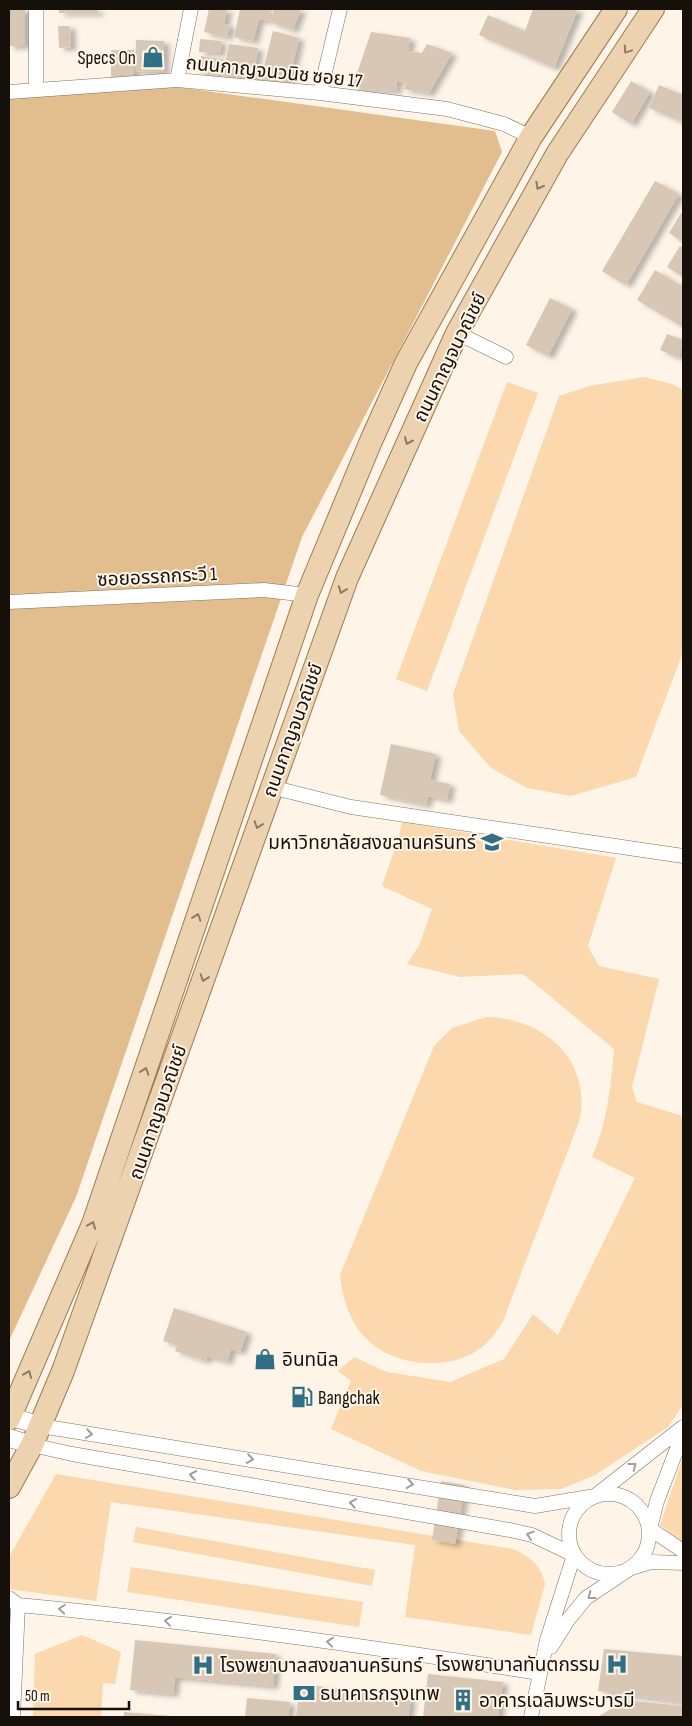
<svg xmlns="http://www.w3.org/2000/svg" width="692" height="1726" viewBox="0 0 692 1726" font-family="'Sofia Sans Condensed','Noto Sans Thai',sans-serif">
<style>
.green{fill:#fbd8ad}
.forest{fill:#e2bd8e}
.building{fill:#d7c7b4;filter:url(#shadow)}
.lines{fill:none;stroke-linecap:round;stroke-linejoin:round}
.minor-casing{stroke:#7f7160;stroke-width:15}
.tertiary-casing{stroke:#7f7160;stroke-width:19}
.primary-casing{stroke:#9a7b52;stroke-width:24}
.minor{stroke:#fff;stroke-width:14}
.tertiary{stroke:#fff;stroke-width:18}
.primary{stroke:#edd2af;stroke-width:22}
.oneway{stroke:#8c7b64}
.oneway2{stroke:#a19f9d}
.labels{text-anchor:middle;stroke-width:4;stroke-linejoin:round;paint-order:stroke}
.poi-label{font-size:19px;fill:#151009;stroke:#fef4e8;text-anchor:start}
.street-label{font-size:19px;fill:#151009;stroke:#fef4e8}
</style>
<defs>
<filter id="shadow"><feDropShadow dx="5.5" dy="3" stdDeviation="2.5" flood-color="#0004"/></filter>
</defs>
<rect width="100%" height="100%" fill="#fef4e8"/>
<path class="green" d="M644,377L672,384L683,390V652L636,777L571,796L527,788L491,768L459,731L453,694L559,396L589,386Z
M507,382L538,393L427,691L396,679Z
M402,822L616,858L588,946L599,966L659,979L632,1087L637,1102L683,1116V1405L668,1427L595,1475L561,1489L515,1490L421,1471L331,1429L351,1381L338,1371L354,1357L387,1372L450,1382L504,1359L533,1314L558,1335L635,1178L592,1157C607,1123 611,1086 614,1049L523,974L460,977L407,964L419,946L432,909L382,886L399,836Z
M486,1017C544,1018 591,1059 580,1119L503,1321C496,1333 488,1344 475,1352C439,1373 382,1364 358,1329C347,1313 342,1294 340,1275L434,1046L452,1028Z
M683,1457V1543L660,1525Z
M56,1474L513,1549C529,1556 542,1566 545,1584L531,1635L405,1617L415,1545L111,1502L96,1601L9,1589V1557Z
M136,1527L375,1570L372,1586L133,1542Z
M131,1567L363,1602L359,1627L127,1592Z
M82,1635L121,1652L115,1684L103,1683L101,1717H33L35,1654Z"/>
<path class="forest" d="M163,85L495,131L502,152L302,537L76,1197L9,1341V96Z"/>
<path class="building" d="M9,9H25V46H9Z
M59,9H98V13H59Z
M209,9H227L224,24L230,25L227,37L204,32Z
M240,9H272L269,21L259,19L253,41L234,37Z
M274,9H301L293,30L270,22Z
M533,9H578L554,68L479,35L488,15L525,31Z
M58,26H70L71,47L59,48Z
M273,31L299,38L288,85L260,82Z
M371,32L410,38L408,51L422,53L427,44L452,53L429,93L403,89L407,83L397,81L396,91L352,88Z
M200,39L221,41L220,53L199,52Z
M136,40L164,41V72L135,71Z
M229,44L258,48L254,73L258,74L256,82L198,72L201,56L226,60Z
M111,50H134V81L111,82Z
M631,81L650,92L631,124L612,112Z
M659,85L683,95V122L649,108Z
M655,181L679,194L626,285L602,271Z
M681,213L683,214V242L669,233Z
M680,246L683,248V277L667,267Z
M655,270L683,287V327L637,300Z
M550,298L572,309L548,356L526,345Z
M667,334L683,340L679,358L660,350Z
M391,744L436,754L430,780L450,784L447,800L428,796L426,805L380,795Z
M174,1308L247,1332L240,1352L231,1349L227,1362L207,1356L206,1361L175,1351L177,1345L163,1341Z
M441,1481L465,1485L455,1544L432,1540Z
M135,1640L276,1654L273,1686L175,1677L173,1694L130,1690Z
M604,1649L683,1656V1702L598,1691Z
M428,1674L503,1682L498,1717H423Z
M300,1684L411,1698L408,1717H296Z
M247,1698L290,1702L288,1717H245Z
M625,1700L683,1706V1717H598Z
M124,1712L170,1716V1717H124Z"/>
<g class="lines">
<g class="minor-casing">
<path id="minor" d="M177,80L191,9
M36,89V9
M9,92L177,80L320,93L447,109L504,124L531,137
M320,93L340,9
M457,333L506,357
M9,602L264,590L307,595
M271,787L351,807L683,856
M41,1426L535,1506L595,1496L683,1427
M683,1433L657,1501L650,1529L683,1551
M32,1445L72,1454L510,1530L532,1535L574,1555L547,1640L531,1717
M569 1534a40 40 0 1 1 80 0a40 40 0 1 1-80 0Z
M9,1598L18,1605C192,1621 366,1646 539,1673
M551,1647L568,1620L586,1598L631,1568L651,1562L683,1563
M13,1717L18,1605"/>
</g>
<g class="tertiary-casing">
<path id="tertiary" d="M9,1416L41,1426
M9,1438L32,1445"/>
</g>
<g class="primary-casing">
<path id="primary" d="M9,1419L93,1224L307,595L371,441L406,363L531,137L616,9
M9,1487L32,1445L63,1371L347,578L457,333L557,154L653,9"/>
</g>
<use href="#minor" class="minor"/>
<use href="#tertiary" class="tertiary"/>
<use href="#primary" class="primary"/>
</g>
<defs><path id="oneway-chevron" d="M-2-3.5L2.5 0L-2 3.5" fill="none" stroke-width="1.6" stroke-linecap="round" stroke-linejoin="round" transform="scale(1.25)"/></defs>
<g class="oneway">
<use href="#oneway-chevron" transform="translate(627 50) rotate(124)"/>
<use href="#oneway-chevron" transform="translate(539 186) rotate(119)"/>
<use href="#oneway-chevron" transform="translate(408 441) rotate(114)"/>
<use href="#oneway-chevron" transform="translate(342 590) rotate(110)"/>
<use href="#oneway-chevron" transform="translate(258 825) rotate(109)"/>
<use href="#oneway-chevron" transform="translate(197 917) rotate(-71)"/>
<use href="#oneway-chevron" transform="translate(204 978) rotate(109)"/>
<use href="#oneway-chevron" transform="translate(145 1071) rotate(-71)"/>
<use href="#oneway-chevron" transform="translate(92 1225) rotate(-68)"/>
<use href="#oneway-chevron" transform="translate(28 1374) rotate(-68)"/>
</g>
<g class="oneway2">
<use href="#oneway-chevron" transform="translate(89 1434) rotate(9)"/>
<use href="#oneway-chevron" transform="translate(250 1459) rotate(9)"/>
<use href="#oneway-chevron" transform="translate(633 1466) rotate(-38)"/>
<use href="#oneway-chevron" transform="translate(193 1475) rotate(-170)"/>
<use href="#oneway-chevron" transform="translate(410 1484) rotate(9)"/>
<use href="#oneway-chevron" transform="translate(353 1503) rotate(-170)"/>
<use href="#oneway-chevron" transform="translate(530 1535) rotate(-162)"/>
<use href="#oneway-chevron" transform="translate(591 1596) rotate(143)"/>
<use href="#oneway-chevron" transform="translate(62 1609) rotate(-175)"/>
<use href="#oneway-chevron" transform="translate(168 1621) rotate(-173)"/>
<use href="#oneway-chevron" transform="translate(330 1642) rotate(-173)"/>
</g>
<defs>
<g id="shop-bare" transform="scale(1.725)"><path d="M-5-2.5h2.3a2.7 3.5 0 0 1 5.4 0H5L5.5 6h-11ZM-1.5-2.5h3a1.5 2.3 0 0 0-3 0Z" fill="#306f84" stroke="#fef4e8" stroke-width="2.5" paint-order="stroke"/></g>
<g id="university-bare" transform="scale(1.725)"><path d="M0-5L7-2L0 1L-7-2ZM-4 1L0 2.5L4 1V4Q0 6-4 4Z" fill="#306f84" stroke="#fef4e8" stroke-width="2.5" paint-order="stroke"/></g>
<g id="fuel-bare" transform="scale(1.725)"><path d="M-5.5-6h7V0h2V4h1.3V-2.5L3-4.5l.8-.8L6-3V5H2.5V1h-1V6h-7ZM-4.2-4.7v3.2H.2V-4.7Z" fill="#306f84" stroke="#fef4e8" stroke-width="2.5" paint-order="stroke"/></g>
<g id="hospital-bare" transform="scale(1.725)"><path d="M-5-5h3v3.5h4V-5h3V5h-3V1.5h-4V5h-3Z" fill="#306f84" stroke="#fef4e8" stroke-width="2.5" paint-order="stroke"/></g>
<g id="bank-bare" transform="scale(1.725)"><path d="M-6-4H6V4H-6ZM0-2.3a2.3 2.3 0 1 0 0 4.6a2.3 2.3 0 1 0 0-4.6Z" fill="#306f84" stroke="#fef4e8" stroke-width="2.5" paint-order="stroke"/></g>
<g id="building-bare" transform="scale(1.725)"><path d="M-4-6H4V6H1V3H-1V6H-4ZM-2.5-4.3h1.7v1.8h-1.7ZM.8-4.3h1.7v1.8H.8ZM-2.5-1h1.7V.8h-1.7ZM.8-1h1.7V.8H.8Z" fill="#306f84" stroke="#fef4e8" stroke-width="2.5" paint-order="stroke"/></g>
</defs>
<g fill-rule="evenodd">
<use href="#shop-bare" x="153" y="57"/>
<use href="#university-bare" x="492" y="842"/>
<use href="#shop-bare" x="265" y="1359"/>
<use href="#fuel-bare" x="302" y="1397"/>
<use href="#hospital-bare" x="617" y="1664"/>
<use href="#hospital-bare" x="203" y="1665"/>
<use href="#bank-bare" x="304" y="1693"/>
<use href="#building-bare" x="463" y="1700"/>
</g>
<g class="labels">
<g class="poi-label">
<text x="136" y="64" text-anchor="end">Specs On</text>
<text x="476" y="849" text-anchor="end">มหาวิทยาลัยสงขลานครินทร์</text>
<text x="282" y="1366">อินทนิล</text>
<text x="318" y="1404">Bangchak</text>
<text x="600" y="1671" text-anchor="end">โรงพยาบาลทันตกรรม</text>
<text x="220" y="1672">โรงพยาบาลสงขลานครินทร์</text>
<text x="320" y="1700">ธนาคารกรุงเทพ</text>
<text x="479" y="1707">อาคารเฉลิมพระบารมี</text>
</g>
<g class="street-label">
<text transform="translate(274 71) rotate(6)" y="7">ถนนกาญจนวนิช ซอย 17</text>
<text transform="translate(449 357) rotate(-64)" y="7">ถนนกาญจนวณิชย์</text>
<text transform="translate(157 576) rotate(-3)" y="7">ซอยอรรถกระวี 1</text>
<text transform="translate(292 730) rotate(-70)" y="7">ถนนกาญจนวณิชย์</text>
<text transform="translate(157 1112) rotate(-71)" y="7">ถนนกาญจนวณิชย์</text>
</g>
</g>
<rect width="692" height="1726" fill="none" stroke="#151009" stroke-width="20"/>
<path d="M18 1701v8h111v-8" fill="none" stroke="#151009" stroke-width="2.5"/>
<text x="25" y="1701" font-size="15" fill="#151009" stroke="#fef4e8" stroke-width="4" paint-order="stroke">50 m</text>
</svg>
